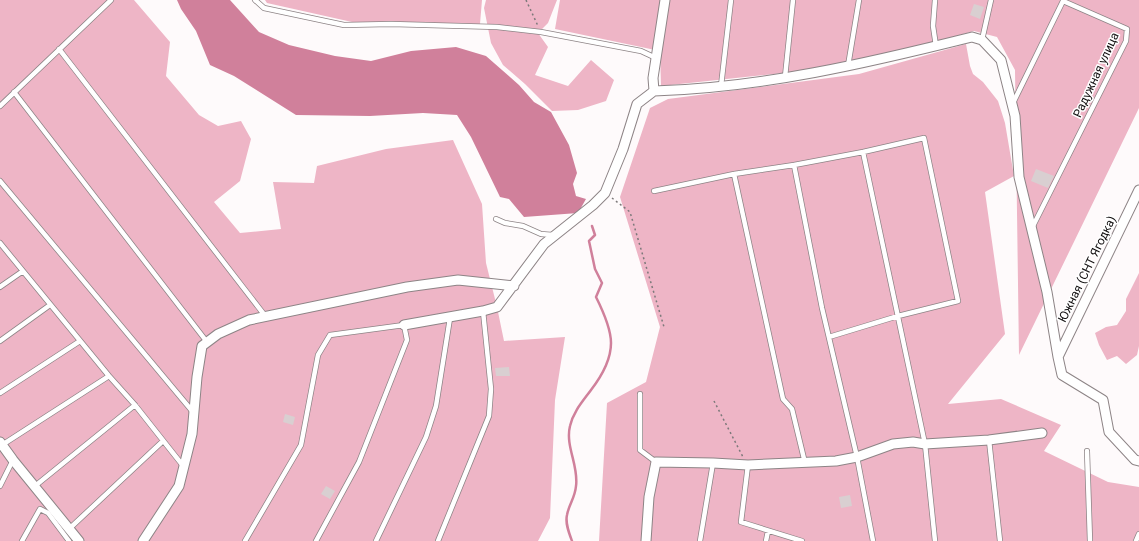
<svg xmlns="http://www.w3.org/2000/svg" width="1139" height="541" viewBox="0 0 1139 541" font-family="Roboto,sans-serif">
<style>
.green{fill:#eeb5c6}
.water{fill:#d0809b}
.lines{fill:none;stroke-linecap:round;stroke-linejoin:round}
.stream{stroke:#d0809b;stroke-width:2.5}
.building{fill:#d9cfd1}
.lane-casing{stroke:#8d8486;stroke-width:6}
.street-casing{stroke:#8d8486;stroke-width:11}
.path{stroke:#7c797a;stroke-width:1.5;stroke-dasharray:2 3;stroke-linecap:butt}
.lane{stroke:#fff;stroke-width:4.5}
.street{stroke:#fff;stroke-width:9}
.labels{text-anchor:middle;stroke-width:3;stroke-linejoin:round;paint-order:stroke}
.street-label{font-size:12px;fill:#110e0f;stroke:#fff}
</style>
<rect width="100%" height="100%" fill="#fefafb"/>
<path class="green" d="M0,0H134L170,42L166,76L199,115L218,126L241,121L251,139L240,181L214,202L240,233L281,229L273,182L314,183L317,166L386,149L453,140L482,204L486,263L497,307L504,341L565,337L555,400L550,518L538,541H0Z
M265,0H482L480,24L352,22L267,3Z
M486,0H557L548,23L538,33L548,47L535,75L568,86L591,60L614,80L606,101L578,110L552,111L525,84L503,65L491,43L484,8Z
M560,0H1139V108L1019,355L1015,70L997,37L974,31L849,66L661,86L660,51L555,29Z
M966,44L970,66L973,74L983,82L998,101L1005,123L1014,176L985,192L1005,334L948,404L1001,399L1061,425L1044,451L1108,482L1139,487V541H599L607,403L646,382L660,327L620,197L650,108L668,99L859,74Z
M1139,273V346L1137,355L1126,364L1117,356L1107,360L1099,345L1095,333L1106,327L1117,325L1126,311V299Z"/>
<path class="water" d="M177,0H230L259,32L289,45L335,56L371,61L411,51L456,47L486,56L519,85L534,102L551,112L569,145L577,173L573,184L576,196L586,199L578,213L524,217L509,199L500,197L471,137L457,115L423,113L370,116L296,115L234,76L210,65L196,31L181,9Z"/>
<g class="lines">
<path class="stream" d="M572,541C569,533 565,523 567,515C569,504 575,498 576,486C579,466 565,446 570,426C573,412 583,401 591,390C601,377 611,359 611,343C611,330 602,309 596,297L602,283L595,269L589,241L595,235L592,226"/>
</g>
<path class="building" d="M974,4L984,7L980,19L970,15Z
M1036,169L1054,176L1048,188L1031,181Z
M509,367L510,376H496L495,368Z
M285,414L295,417L293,425L283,422Z
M326,486L335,491L330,499L321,494Z
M850,495L852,506L841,508L839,497Z"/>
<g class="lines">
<g class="lane-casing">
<path id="lane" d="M255,0L264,8L344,25L391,24L497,27L541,32L641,51L656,58
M935,0L933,26L936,46
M982,40L991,0
M59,49L266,317
M848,66L859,0
M785,77L793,0
M721,86L731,0
M14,92L207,342
M1013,103L1063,1L1127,29L1126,41L1032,228
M0,106L111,0
M863,152L925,444L935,541
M794,165L822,308L857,457L873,541
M734,174L783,399L792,409L805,463
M0,181L193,412
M654,191L734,174L794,165L863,152L924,138L958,301L898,316L829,337
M496,219L505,223L523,226L541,234L553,235
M0,243L109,376L135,405L184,467
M0,287L23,271
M0,341L50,305
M0,393L80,341
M640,394V450L656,462
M989,440L1000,541
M2,445L109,376
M1087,451L1090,541
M748,465L741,522L802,541
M0,486L13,460
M35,486L135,405
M69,529L163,441
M22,541L40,509L48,513L69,541
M245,541L301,445L318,355L330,335L404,325L407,340L359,462L316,541
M376,541L426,437L436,406L450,318
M438,541L489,416L491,389L483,311
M700,541L713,463
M766,541L768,531
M1136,541L1139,534"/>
</g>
<g class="street-casing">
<path id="street" d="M665,0L653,78L654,91C761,88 868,63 972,37L982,40L1001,60L1015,116L1019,177L1047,292L1058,357L1062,375L1103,400L1109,432L1135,460L1139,461
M404,325L483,311L497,307L544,244L593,205L605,193L623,149L637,104L654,91
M1058,357L1139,190
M0,442L13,460L79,541
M143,541L179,486L192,434L197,377L202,346L218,334L249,320L407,287L458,280L514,286
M646,541L649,497L656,462L713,463L748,465L836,461L857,457L893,444L913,442L925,444L989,440L1042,433"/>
</g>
<path class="path" d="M526,0L538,26
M612,198L630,212L664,327
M714,401L743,457"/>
<use href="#lane" class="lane"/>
<use href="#street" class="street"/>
</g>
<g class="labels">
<g class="street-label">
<text transform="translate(1096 75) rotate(-65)" y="4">Радужная улица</text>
<text transform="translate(1087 269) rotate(-64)" y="4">Южная (СНТ Ягодка)</text>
</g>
</g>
</svg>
